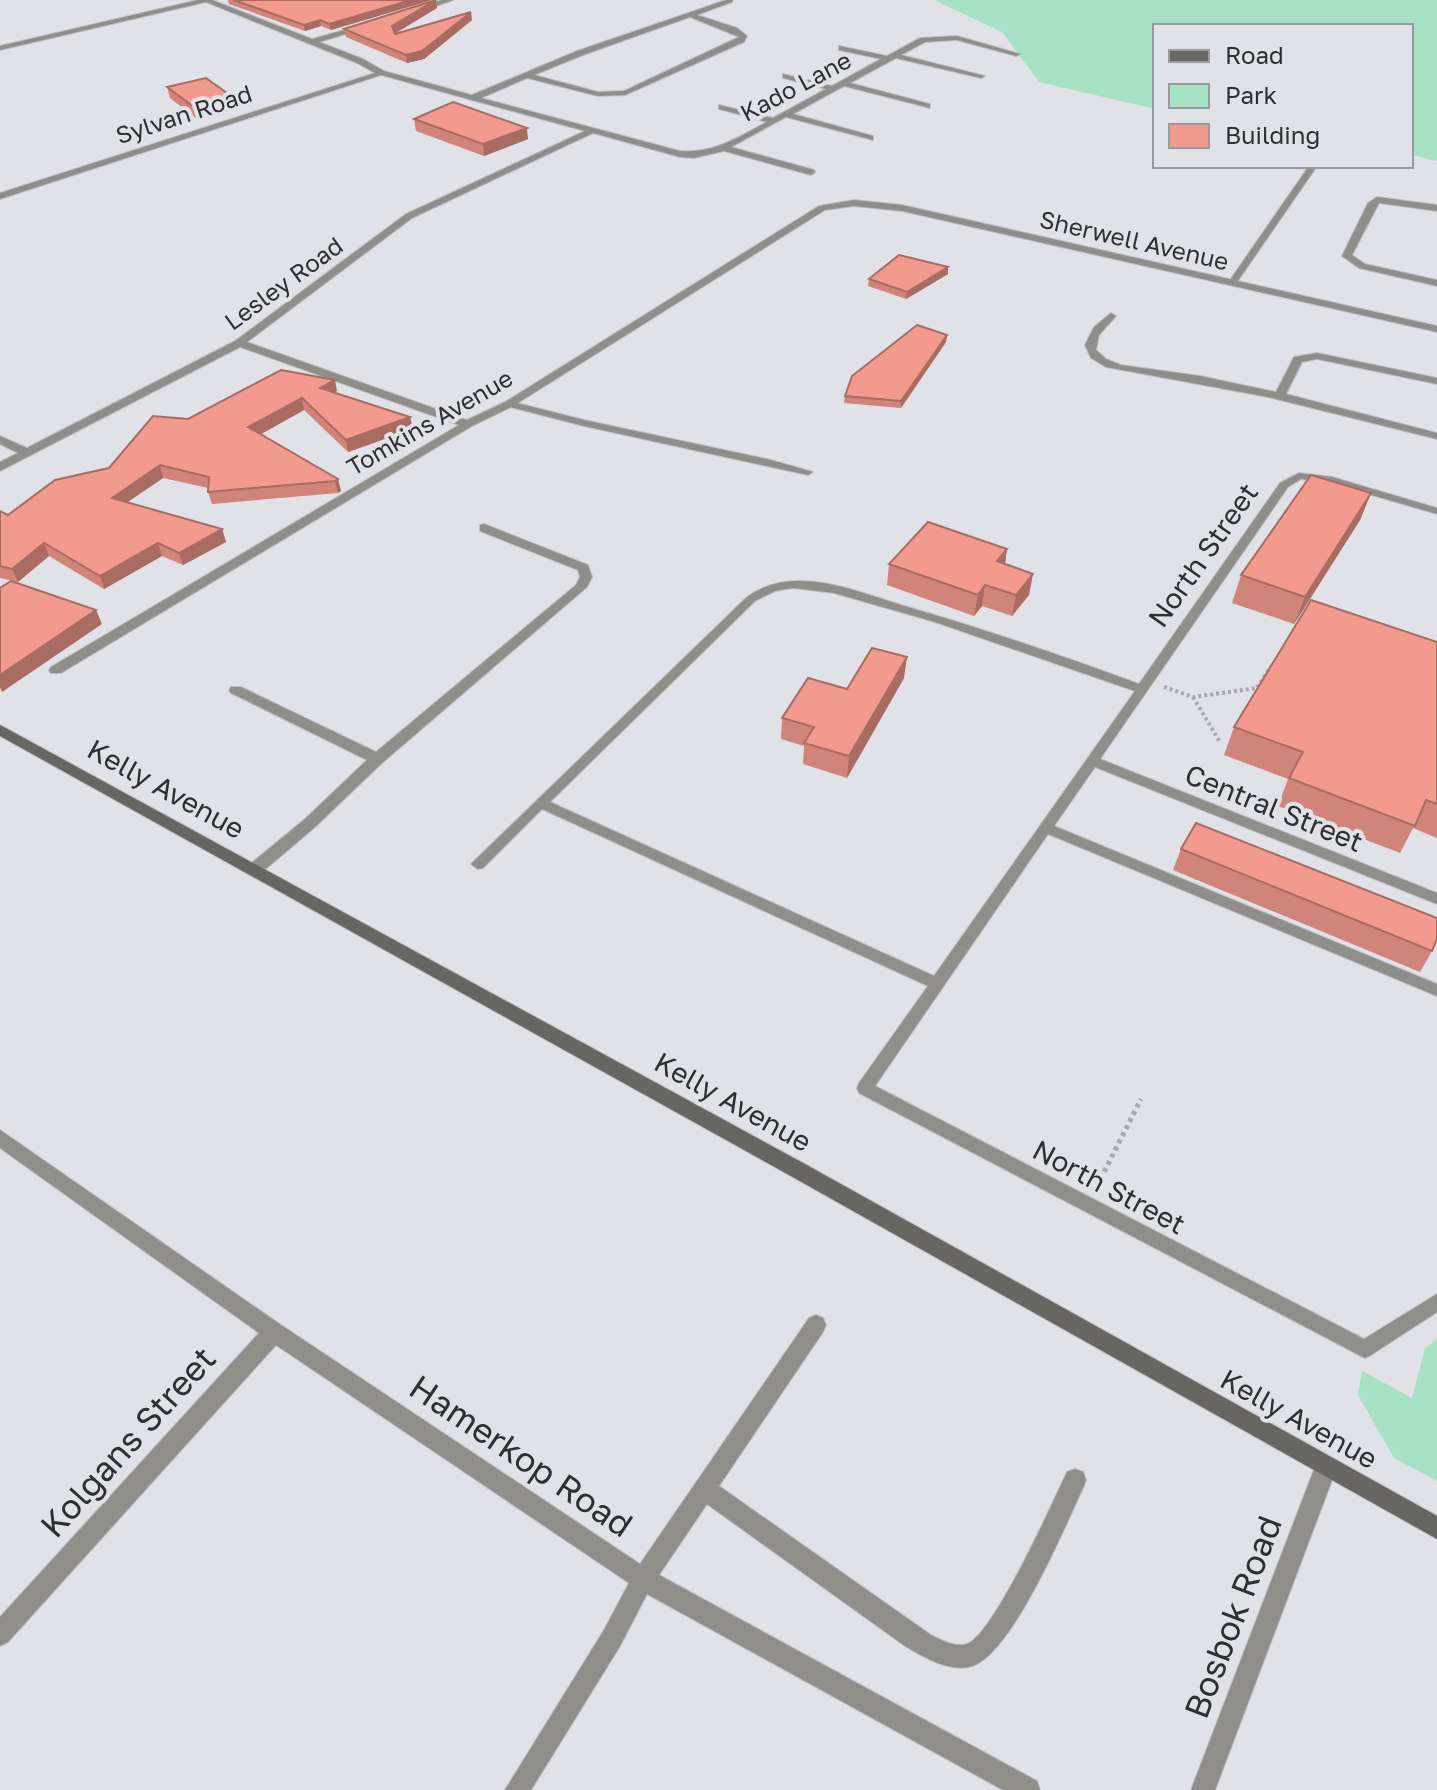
<svg xmlns="http://www.w3.org/2000/svg" width="1437" height="1790" viewBox="0 0 1437 1790" font-family="'Golos Text',sans-serif">
<style>
.green{fill:#a8e2c5}
.lines{fill:none;stroke-linecap:round;stroke-linejoin:round}
.lane-casing{stroke:#bcbec3;stroke-width:2}
.street-casing{stroke:#bcbec3;stroke-width:2}
.secondary-casing{stroke:#bcbec3;stroke-width:2}
.path-far1{stroke:#a7a9ae;stroke-width:4;stroke-dasharray:3 3;stroke-linecap:butt}
.path{stroke:#a7a9ae;stroke-width:5;stroke-dasharray:4 4;stroke-linecap:butt}
.lane{fill:#8f8e8b;fill-rule:evenodd}
.street{fill:#8f8e8b;fill-rule:evenodd}
.secondary{fill:#676662;fill-rule:evenodd}
.wall{fill:#d0847a}
.shaded-wall{fill:#a96c63}
.building{fill:#f29a8e;stroke:#a96c63;stroke-width:2}
.labels{text-anchor:middle;stroke-width:8;stroke-linejoin:round;paint-order:stroke}
.far-street-label{font-size:24px;fill:#2e2f31;stroke:#e0e2e8}
.street-label{font-size:28px;fill:#2e2f31;stroke:#e0e2e8}
.near-street-label{font-size:34px;fill:#2e2f31;stroke:#e0e2e8}
</style>
<rect width="100%" height="100%" fill="#e0e2e8"/>
<path class="green" d="M934,0H1437V161L1411,155V26H1155V109L1039,82L1002,32Z
M1437,1339V1481L1394,1458L1358,1395L1362,1371L1412,1398L1425,1348Z"/>
<g class="lines">
<g class="lane-casing">
<path id="lane" d="M1309,166H1317L1235,285H1229L1228,283Z
M509,401L584,420L771,460L813,472L808,475L584,426L506,406L504,404Z
M1299,473L1332,477L1437,508V514L1327,482L1301,479L1288,487L1100,759L1437,893V904L1095,767L1054,826L1437,984V996L1048,834L875,1086L1364,1339L1437,1294V1312L1371,1355L1365,1358L1359,1355L859,1093L857,1088L859,1083L928,986L542,809L483,868L478,869L471,864L747,597C762,586 780,581 799,581C834,581 868,595 901,605C981,628 1060,655 1139,684L1280,483ZM793,588L834,593L935,622L1135,691L934,976L550,802L755,601L775,591Z"/>
</g>
<g class="street-casing">
<path id="street" d="M198,0H212L312,39L366,24V28L319,42L363,59L384,71L472,95L577,51L726,0H733L732,2L697,15L737,28L747,36L744,42L625,95L598,96L527,78L481,98L680,151C713,154 739,137 767,122L719,109V105L773,118L826,89L783,78V74L832,86L881,59L839,50V46L887,56L920,38L957,36L1020,54L1016,56L957,40L925,42L901,55L985,76L981,78L896,58L850,83L930,104V108L844,86L793,114L873,136V140L786,117L731,147L814,170L815,172L811,175L724,151L694,158L680,157L593,133L412,218L247,342L467,420L505,402L819,206L854,200L902,205L1437,326V332L902,211L854,206L825,210L513,406L472,426L61,673H51L49,670L51,667L459,425L240,347L0,471V462L18,453L0,444V436L27,448L235,341L406,214L585,131L381,75L0,199V193L375,73L357,63L206,2L0,50V46ZM690,17L739,37L624,91L598,92L534,75L583,55Z
M442,0H453L419,12L412,10Z
M1377,197L1437,205V211L1379,203L1352,255L1365,264L1437,280V286L1359,268L1342,256L1368,203Z
M1111,313L1116,316L1099,335L1096,350L1106,359L1121,365L1200,376L1276,392L1294,357L1317,353L1437,378V384L1317,359L1302,362L1286,394L1437,433V439L1268,397L1106,367L1091,358L1085,345L1094,327Z
M484,524L588,565L592,577L587,587L382,763L315,827L261,873H249L247,869L249,865L305,819L367,760L231,693L229,690L231,687H241L376,752L576,585L580,577L578,570L480,531V525Z
M0,1130L281,1325L640,1564L809,1318L816,1315L823,1318L826,1325L823,1332L719,1486L931,1635C941,1640 956,1648 967,1644C994,1634 1053,1502 1067,1472L1075,1469L1083,1472L1086,1480L1083,1488C1065,1526 1010,1659 969,1667C947,1671 923,1657 905,1646L707,1504L659,1575L1037,1781L1040,1790H1003L647,1594L620,1646L531,1790H505L604,1630L629,1583L276,1345L8,1642L0,1646V1617L259,1333L0,1148Z
M1326,1456L1334,1459L1337,1467L1215,1790H1191L1315,1467L1318,1459Z"/>
</g>
<g class="secondary-casing">
<path id="secondary" d="M0,725L803,1163L1437,1516V1539L789,1175L0,736Z"/>
</g>
<path class="path-far1" d="M1164,687L1193,697L1257,688L1271,666
M1193,697L1220,742"/>
<path class="path" d="M1097,1186L1141,1099"/>
<use href="#lane" class="lane"/>
<use href="#street" class="street"/>
<use href="#secondary" class="secondary"/>
</g>
<path class="wall" d="M228,0H432L331,30L321,26L305,31L229,4Z
M437,8L395,34L472,20L424,59L407,63L346,37L344,29Z
M167,87L234,98L236,109L197,119L170,98Z
M414,119L528,139L484,156L416,131Z
M948,267V274L906,299L868,286L869,279Z
M947,335L946,342L901,408L844,403L845,396Z
M337,391L335,393L410,417L413,429L348,452L304,410L261,434L338,479L341,491L338,493L212,504L208,492V488L163,478L127,502L222,529L226,542L183,565L162,556L104,589L49,556L18,582L0,578V511L8,515L109,468L188,419Z
M1371,493L1360,520L1294,624L1232,603L1241,575Z
M1007,549L1005,564L1029,595L1012,616L982,606L974,616L887,585L889,564Z
M1437,642V838L1413,828L1400,853L1278,806L1288,779L1224,755L1234,727Z
M904,678L847,778L803,764L804,746L781,739L782,718L847,689Z
M1181,849L1432,951L1420,972L1173,870Z"/>
<path class="shaded-wall" d="M411,0H432L331,30L329,24Z
M436,0L437,8L393,34L392,26Z
M471,12L472,20L424,59L407,63L406,55Z
M320,20L321,26L305,31L304,25Z
M234,98L236,109L197,119L194,107Z
M527,128L528,139L484,156L483,144Z
M948,267V274L906,299L907,292Z
M947,335L946,342L901,408V401Z
M335,380L337,391L322,400L320,388Z
M302,398L304,410L252,439L248,427Z
M410,417L413,429L348,452L346,440Z
M160,465L163,478L116,510L112,498Z
M338,479L341,491L338,493L335,481Z
M1371,493L1360,520L1294,624L1305,597Z
M222,529L226,542L183,565L179,553Z
M44,543L49,556L18,582L12,569Z
M158,543L162,556L104,589L100,576Z
M1007,549L1004,570L997,561Z
M1033,574L1029,595L1012,616L1016,595Z
M985,585L982,606L974,616L978,595Z
M96,610L102,624L2,692L0,687V675Z
M907,657L904,678L847,778L849,756Z"/>
<path class="building" d="M234,0H411L329,24L320,20L304,25Z
M436,0L392,26L395,34L471,12L422,51L406,55L344,29Z
M206,78L234,98L194,107L167,87Z
M453,102L527,128L483,144L414,119Z
M899,255L948,267L907,292L869,279Z
M917,325L947,335L901,401L845,396L852,376Z
M281,370L335,380L320,388L410,417L346,440L302,398L248,427L338,479L335,481L208,492L209,477L160,465L112,498L222,529L179,553L158,543L100,576L44,543L12,569L0,566V511L8,515L55,480L109,468L153,416L188,419Z
M1311,475L1371,493L1305,597L1241,575Z
M928,522L1007,549L997,561L1033,574L1016,595L985,585L978,595L889,564Z
M11,581L96,610L0,675V588Z
M1311,600L1437,642V804L1426,800L1415,826L1289,778L1303,752L1234,727Z
M872,648L907,657L849,756L804,743L814,727L782,718L808,678L847,689Z
M1196,823L1437,918V939L1432,951L1181,849Z"/>
<g class="labels">
<g class="far-street-label">
<text transform="translate(796 87) rotate(-28)" y="8">Kado Lane</text>
<text transform="translate(184 115) rotate(-18)" y="8">Sylvan Road</text>
<text transform="translate(1134 241) rotate(13)" y="8">Sherwell Avenue</text>
<text transform="translate(284 284) rotate(-36)" y="8">Lesley Road</text>
<text transform="translate(430 423) rotate(-30)" y="8">Tomkins Avenue</text>
</g>
<g class="street-label">
<text transform="translate(1203 555) rotate(-55)" y="10">North Street</text>
<text transform="translate(166 789) rotate(29)" y="10">Kelly Avenue</text>
<text transform="translate(1274 808) rotate(22)" y="10">Central Street</text>
<text transform="translate(733 1102) rotate(29)" y="10">Kelly Avenue</text>
<text transform="translate(1109 1187) rotate(28)" y="10">North Street</text>
<text transform="translate(1299 1419) rotate(29)" y="10">Kelly Avenue</text>
</g>
<g class="near-street-label">
<text transform="translate(128 1442) rotate(-48)" y="12">Kolgans Street</text>
<text transform="translate(521 1456) rotate(34)" y="12">Hamerkop Road</text>
<text transform="translate(1233 1617) rotate(-69)" y="12">Bosbok Road</text>
</g>
</g>
<rect x="1153" y="24" width="260" height="144" fill="#e0e2e8" stroke="#999a9f" stroke-width="2"/>
<rect x="1169" y="50" width="40" height="12" fill="#676662" stroke="#999a9f" stroke-width="2"/>
<text x="1225" y="64" font-size="24" fill="#2e2f31">Road</text>
<rect x="1169" y="84" width="40" height="24" fill="#a8e2c5" stroke="#999a9f" stroke-width="2"/>
<text x="1225" y="104" font-size="24" fill="#2e2f31">Park</text>
<rect x="1169" y="124" width="40" height="24" fill="#f29a8e" stroke="#999a9f" stroke-width="2"/>
<text x="1225" y="144" font-size="24" fill="#2e2f31">Building</text>
</svg>
